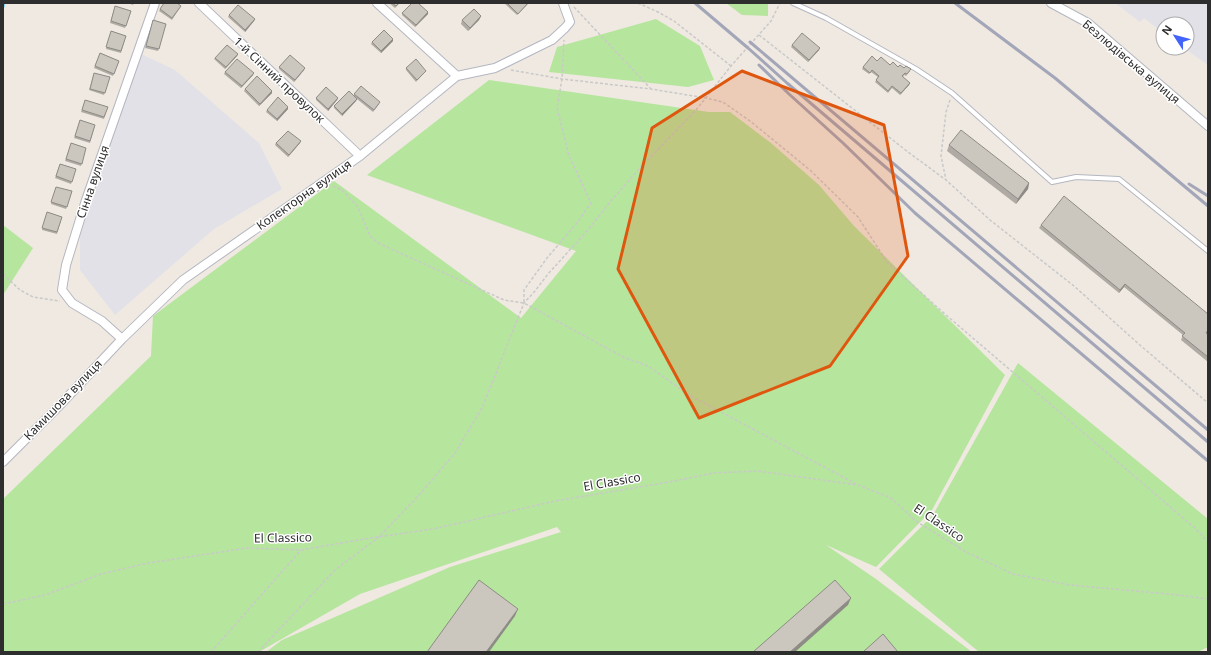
<svg xmlns="http://www.w3.org/2000/svg" width="1211" height="655" viewBox="0 0 1211 655" font-family="'Noto Sans',sans-serif">
<style>
.industrial{fill:#e3e1e8}
.green{fill:#b6e59e}
.lines{fill:none;stroke-linecap:round;stroke-linejoin:round}
.stream{stroke:#75cff0;stroke-width:3}
.lane-casing{stroke:#b4b7c1;stroke-width:6}
.street-casing{stroke:#b4b7c1;stroke-width:10}
.path{stroke:#c9c9c9;stroke-width:1.5;stroke-dasharray:3 2;stroke-linecap:butt}
.lane{stroke:#fff;stroke-width:4}
.street{stroke:#fff;stroke-width:8}
.rail{stroke:#a3a6b8;stroke-width:3}
.wall{fill:#afaba4}
.shaded-wall{fill:#8e8b86}
.building{fill:#cbc7bf;stroke:#8e8b86}
.marked{fill:#df570e;fill-opacity:0.2;stroke:#df570e;stroke-width:3;stroke-linejoin:round}
.labels{text-anchor:middle;stroke-width:3;stroke-linejoin:round;paint-order:stroke}
.street-label{font-size:12px;fill:#2e2e2e;stroke:#fff}
</style>
<rect width="100%" height="100%" fill="#efe9e1"/>
<path class="industrial" d="M1115,3H1208V65L1184,48H1187V24H1163V33L1144,18L1140,22Z
M141,54L175,70L259,143L282,189L214,229L115,315L80,270V234Z"/>
<path class="green" d="M726,3H767L768,4V16L742,15Z
M656,19L700,46L714,80L688,87L549,72L557,47Z
M489,80L709,112H730L771,143L819,185L854,226L1005,375L932,510L876,567L826,545L876,579L972,652H266L282,640L450,567L561,532L557,527L360,594L259,652H3V499L151,356L153,316L334,181L521,318L576,251L367,175Z
M3,225L33,248L3,295Z
M1018,363L1208,519V647L1198,652H979L879,569L933,515Z"/>
<g class="lines">
<path class="stream" d="M3,7L4,3"/>
<g class="lane-casing">
<path id="lane" d="M793,3L826,18L916,69L952,93L1052,182L1076,177L1119,179L1208,251"/>
</g>
<g class="street-casing">
<path id="street" d="M199,3L360,156
M377,3L457,76
M1051,3L1088,23L1208,126
M122,339L102,321L72,303L62,290L66,265L86,200L155,3
M3,462L60,405L122,339L183,280L360,156L457,76L495,68L552,40L565,28L570,22L563,3"/>
</g>
<path class="path" d="M638,3L658,12L674,21L731,66
M574,7L651,89
M759,35L908,152L946,180
M511,70L562,79L651,89L706,98L723,102L750,121L810,170L858,217L887,262L946,315L1196,529L1208,542
M950,100L946,112L941,156L946,180L990,220L1074,286L1141,346L1208,403
M333,186L342,190L358,207L370,236L378,243L504,300L524,303L623,357L648,366L689,395L856,484
M3,274L20,290L33,297L60,301
M524,302V290L547,258L576,224L591,203L569,156L557,108L562,79L564,40
M3,604L45,595L101,574L148,563L248,548L301,550L370,538L433,529L555,501L669,482L713,473L758,471L858,485L891,498L917,522L968,553L1013,574L1070,585L1179,595L1208,599
M211,652L301,550
M258,652L335,570L379,537L420,494L455,453L482,408L524,303L535,291L548,274L587,231L610,202L640,168L696,110L731,66L771,21L780,3"/>
<use href="#lane" class="lane"/>
<use href="#street" class="street"/>
<path class="rail" d="M695,3L748,48L787,83L1208,442
M955,3L1055,78L1208,206
M750,42L1208,430
M759,65L789,94L843,143L915,213L1208,461
M1189,184L1208,196"/>
</g>
<path class="wall" d="M128,3H134L133,5Z
M389,3H400L395,8Z
M504,3H529L517,15Z
M115,6L131,11L125,28L110,23Z
M181,6L172,20L159,11L160,9Z
M402,13L428,14L415,27L402,15Z
M229,15L255,19L254,21L245,32L228,17Z
M481,16L479,20L468,31L461,24L462,20Z
M153,20L166,24L158,51L145,48Z
M111,31L126,36L121,53L106,49Z
M393,39V41L381,53L371,44L372,42Z
M792,45L819,50L808,62L791,47Z
M100,53L119,61L113,76L94,68Z
M238,54L237,56L225,69L214,59L215,58Z
M877,61L904,68L910,71L906,76L904,75L903,77L909,85L900,95L892,88L888,93L875,82L878,77L871,72L869,74L862,69L863,67Z
M279,67L304,70L294,82L279,69Z
M406,68L425,72L416,82L406,70Z
M225,72L253,75L241,88L224,74Z
M94,73L110,77L104,95L89,90Z
M245,89L272,93L259,106L244,91Z
M354,94L379,104L373,112L357,99L356,101L342,116L334,108V106L354,96Z
M316,98H338L337,100L328,111L316,100Z
M85,100L108,107L104,119L81,112Z
M288,109L277,121L266,112L267,110Z
M80,120L95,125L90,143L74,138Z
M71,143L86,148L81,166L65,161Z
M276,143H300L288,157L275,145Z
M949,145L1029,183L1028,189L1016,204L947,151Z
M60,164L76,169L71,184L55,178Z
M56,187L72,191L66,209L51,204Z
M47,212L62,217L57,234L42,230Z
M1041,225L1208,314V332L1207,334H1208V362L1181,340L1183,335L1124,287L1119,293L1039,228Z"/>
<path class="shaded-wall" d="M428,12V14L415,27L416,25Z
M481,16L479,20L468,31L470,28Z
M255,19L254,21L245,32V30Z
M393,39V41L381,53V51Z
M820,48L819,50L808,62L809,60Z
M238,54L237,56L225,69L226,67Z
M305,68L304,70L294,82L295,80Z
M254,73L253,75L241,88L242,86Z
M910,83L909,85L900,95L901,93Z
M272,91V93L259,106L260,104Z
M338,98L337,100L328,111V109Z
M357,99L356,101L342,116V114Z
M288,107V109L277,121V119Z
M301,141L300,143L288,157L289,155Z
M1029,183L1028,189L1016,204L1018,199Z
M1125,284L1124,287L1119,293L1120,290Z
M851,598L848,605L795,652H790Z
M518,609L515,616L489,652H486Z"/>
<path class="building" d="M164,3H177L181,6L172,18L160,9Z
M392,3H399L396,6Z
M412,3H418L428,12L416,25L402,13Z
M507,3H528L518,14Z
M238,5L255,19L245,30L229,15Z
M115,6L131,11L126,26L111,21Z
M474,9L481,16L470,28L462,20Z
M153,20L166,24L159,49L146,46Z
M384,30L393,39L381,51L372,42Z
M111,31L126,36L121,51L106,47Z
M802,33L820,48L809,60L792,45Z
M227,45L238,54L226,67L215,58Z
M100,53L119,61L114,74L95,66Z
M290,55L305,68L295,80L279,67Z
M872,56L877,61L881,57L890,65L893,62L898,67L900,65L904,68L906,66L911,69L907,74L905,73L902,76L910,83L901,93L892,86L888,91L876,80L879,76L872,70L870,73L863,67Z
M237,59L254,73L242,86L225,72Z
M416,59L426,71L417,80L406,68Z
M94,73L110,77L105,93L90,89Z
M257,76L272,91L260,104L245,89Z
M361,86L380,102L374,110L354,94Z
M326,87L338,98L328,109L316,98Z
M349,91L357,99L342,114L334,106Z
M278,97L288,107L277,119L267,110Z
M85,100L108,107L104,117L82,110Z
M80,120L95,125L90,141L75,136Z
M961,130L1029,183L1018,199L949,145Z
M288,131L301,141L289,155L276,143Z
M71,143L86,148L82,164L66,159Z
M60,164L76,169L72,182L56,176Z
M56,187L72,191L67,207L51,202Z
M1064,196L1208,314V330L1206,333L1208,334V357L1182,336L1185,333L1125,284L1120,290L1041,225Z
M47,212L62,217L57,232L42,228Z
M479,580L518,609L486,652H427Z
M835,580L851,598L790,652H753Z
M883,634L898,652H863Z"/>
<path class="marked" d="M742,71L884,125L908,256L830,366L699,418L618,269L652,128Z"/>
<g class="labels">
<g class="street-label">
<text transform="translate(1131 62) rotate(40)" y="4">Безлюдівська вулиця</text>
<text transform="translate(279 80) rotate(43)" y="4">1-й Сінний провулок</text>
<text transform="translate(93 182) rotate(-71)" y="4">Сінна вулиця</text>
<text transform="translate(304 195) rotate(-35)" y="4">Колекторна вулиця</text>
<text transform="translate(63 400) rotate(-46)" y="4">Камишова вулиця</text>
<text transform="translate(612 482) rotate(-10)" y="4">El Classico</text>
<text transform="translate(939 523) rotate(34)" y="4">El Classico</text>
<text transform="translate(283 538) rotate(-1)" y="4">El Classico</text>
</g>
</g>
<rect width="1211" height="655" fill="none" stroke="#2e2e2e" stroke-width="8"/>
<g transform="translate(1175 36) rotate(306)"><circle r="19" fill="#ffffff" stroke="#ababab"/>
<path d="M0-3L7 15L0 10L-7 15Z" fill="#4264fb"/>
<text y="-6" font-size="11" font-weight="bold" text-anchor="middle" fill="#2e2e2e">N</text>
</g>
</svg>
